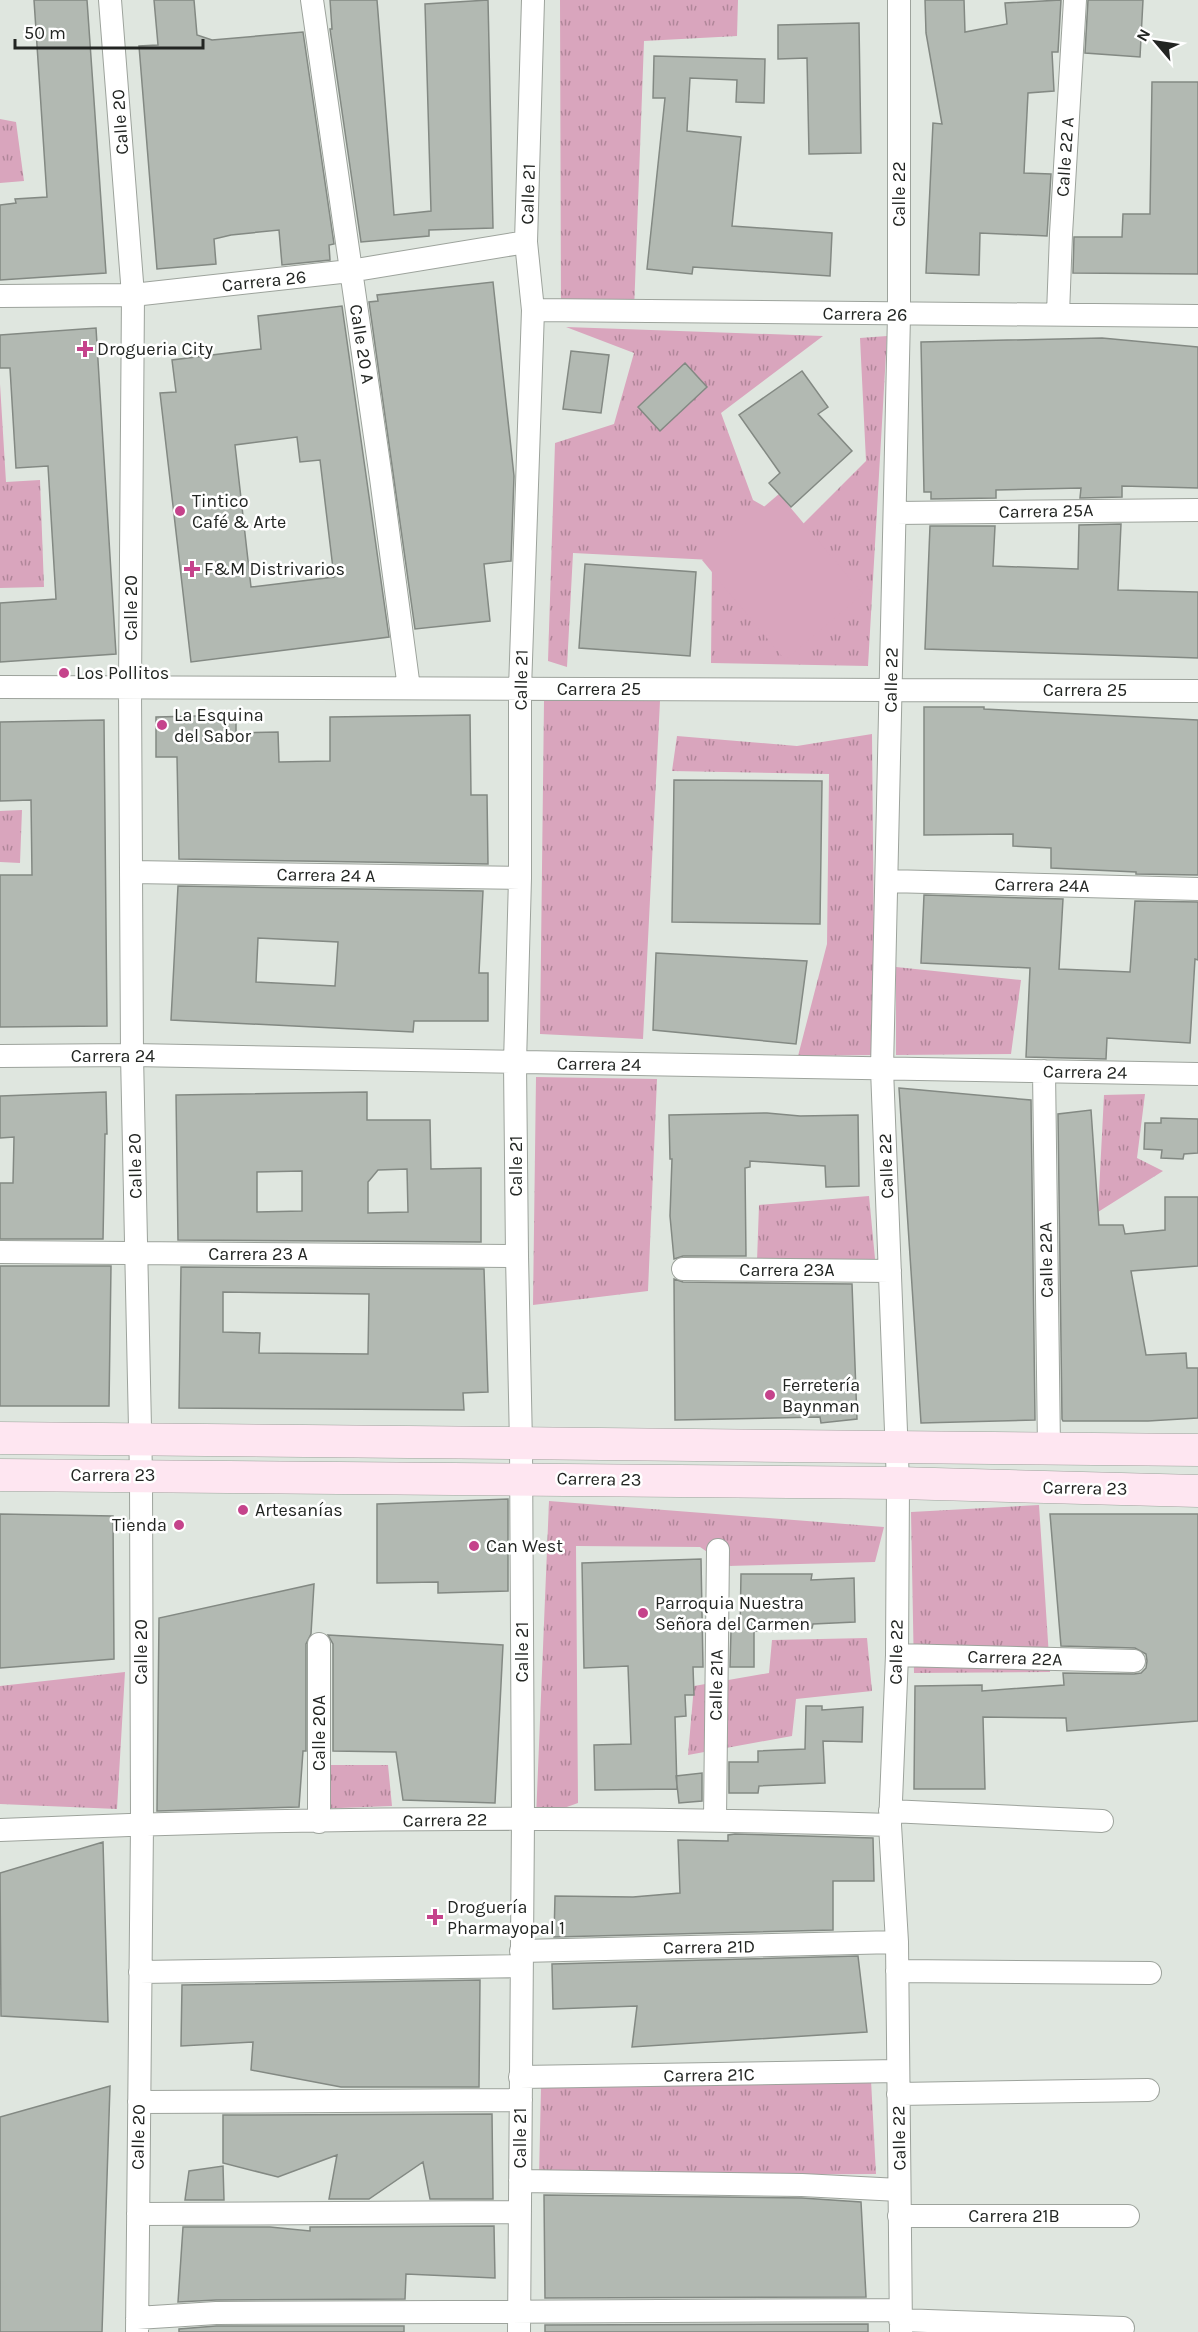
<svg xmlns="http://www.w3.org/2000/svg" width="1198" height="2332" viewBox="0 0 1198 2332" font-family="Karla,sans-serif">
<style>
.grass{fill:url(#grass-tufts)}
.garden{fill:#d9a5bd}
.building{fill:#b2b9b2;stroke:#838983;stroke-width:1.5;fill-rule:evenodd}
.lines{fill:none;stroke-linecap:round;stroke-linejoin:round}
.street-casing{stroke:#9da39c;stroke-width:24}
.secondary-casing{stroke:#9da39c;stroke-width:33}
.street{stroke:#fff;stroke-width:22}
.secondary{stroke:#fee6f1;stroke-width:32}
.poi-dot{fill:#c5438b;stroke:#fff;stroke-width:2}
.labels{text-anchor:middle;stroke-width:5;stroke-linejoin:round;paint-order:stroke}
.street-label{font-size:18px;fill:#222522;stroke:#fff}
.poi-label{font-size:18px;fill:#222522;stroke:#fff;text-anchor:start}
</style>
<defs>
<pattern id="grass-tufts" width="24" height="20" patternUnits="userSpaceOnUse" patternTransform="scale(1.5)"><rect width="24" height="20" fill="#d9a5bd"/><path d="M3 7l-1-3M5 7V3M7 7l1-3M15 17l-1-3M17 17v-4M19 17l1-3" fill="none" stroke="#b08699"/></pattern>
</defs>
<rect width="100%" height="100%" fill="#dfe6df"/>
<path class="grass" d="M560,0H738L737,36L644,41L634,311L561,310Z
M0,119L16,122L24,181L0,183Z
M566,327L823,336L721,413L753,500L800,527L866,461L860,338L887,336L868,666L711,663L712,560L573,553L567,667L548,661L555,443L614,424L634,353Z
M0,384L6,482L40,480L44,587L0,588Z
M544,701H660L643,1039L540,1034Z
M872,734L875,1055L798,1056L827,944L829,774L672,771L677,736L797,746Z
M22,810L20,863L0,862V811Z
M896,967L1021,980L1011,1054L896,1055Z
M536,1077L657,1079L648,1291L533,1305Z
M1145,1094L1137,1158L1163,1171L1098,1212L1104,1095Z
M869,1196L876,1269L757,1261L759,1205Z
M549,1501L884,1527L875,1562L728,1566L700,1547L576,1546L578,1803L536,1818Z
M1039,1505L1050,1672L914,1673L911,1512Z
M867,1638L872,1691L796,1699L792,1736L688,1755L694,1686L769,1673L772,1640Z
M125,1672L117,1809L0,1804V1686Z
M323,1765H388L392,1806L314,1809Z
M871,2080L876,2174L539,2176L541,2088Z"/>
<path class="garden" d="M779,494L863,594L785,660L702,560Z"/>
<path class="building" d="M34,0H87L106,273L0,280V205L16,203L15,199L47,197Z
M154,0H194L197,35L212,40L303,32L334,244L329,245L330,260L282,265L279,230L231,235L214,239L216,264L157,269L139,46L158,45Z
M330,0H377L394,215L431,211L425,4L488,0L493,228L429,230V236L361,242L330,29H332Z
M925,0H964L965,32L1007,24L1005,3L1061,0L1058,52H1052L1054,91L1028,93L1024,173L1051,174L1047,236L980,233L979,275L926,273L933,123L942,124L926,33Z
M1088,0H1143L1140,57L1085,53Z
M859,23L861,153L809,154L807,58L778,59V25Z
M654,56L765,59L764,103L736,102L737,80L690,78L687,131L741,137L732,226L832,233L830,276L693,267L692,274L647,269L665,98H653Z
M1152,82H1198V274L1073,273L1074,237H1122L1123,214H1150Z
M493,282L514,476L511,561L484,564L490,621L415,629L369,302L378,301L377,295Z
M342,306L389,637L191,662L160,393L176,392L172,360L261,349L258,316ZM297,437L300,462L320,460L334,577L251,587L235,445Z
M96,328L116,654L0,662V603L56,599L48,466L16,468L10,368H0V335Z
M1102,338L1198,347V488L1122,486V497L1080,498L1081,488L996,490V498L931,499V492H924L921,342Z
M571,351L609,355L601,413L563,409Z
M685,363L707,387L660,431L638,407Z
M802,371L828,407L818,414L852,451L791,507L769,483L780,473L739,415Z
M1121,524L1118,590L1198,592V658L925,649L930,526H995L993,566L1078,569L1079,525Z
M585,564L696,572L690,656L579,648Z
M924,707H984V709L1198,720V875L1136,874V872L1051,868V848L1013,846V834L924,835Z
M236,715V733L278,732L279,762L330,761V717L470,715L471,795H487L488,864L179,859L177,757H156V717Z
M104,720L107,1026L0,1027V875H32L31,800L0,801V722Z
M674,780L822,781L820,924L672,922Z
M178,886L483,891L479,973H488V1021H414L413,1032L171,1020ZM258,938L338,942L335,986L256,982Z
M924,895L1063,899L1059,969L1130,972L1135,901L1198,902V960L1195,959L1190,1043L1107,1038L1106,1059L1026,1057L1030,968L921,963Z
M656,953L807,961L796,1044L653,1030Z
M899,1088L1031,1100L1035,1420L921,1423Z
M106,1092L107,1134H105L103,1239H0V1183H13L14,1137L0,1138V1096Z
M367,1092V1120H430L431,1169L481,1168V1242L178,1240L176,1095ZM407,1169L408,1212L368,1213V1182L378,1170ZM302,1171V1211L257,1212V1172Z
M1091,1110L1099,1225H1123L1125,1234L1165,1230V1197H1198V1266L1131,1271L1146,1355L1186,1353L1187,1368H1198V1418L1148,1421H1063L1062,1419L1058,1114Z
M767,1113L800,1116L858,1115L859,1186L826,1187L825,1166L750,1161V1167L745,1168L746,1256H683L674,1259L670,1216L672,1159H670L669,1115Z
M1161,1118L1198,1119V1153L1184,1154L1183,1159L1161,1158L1162,1150L1144,1149L1145,1123H1161Z
M0,1266H111L109,1406H0Z
M181,1267L484,1269L488,1392L463,1393L464,1410L179,1408ZM223,1292L369,1294L368,1354L259,1353L260,1333L223,1332Z
M674,1279L683,1282L852,1284L857,1419L821,1423L820,1417L675,1420Z
M508,1499V1591L438,1593V1582L377,1583V1504Z
M0,1514L113,1516L114,1659L0,1668Z
M1050,1514H1198V1721L1067,1731L1066,1718L983,1717L985,1789H914L915,1686L982,1685V1691L1064,1685L1063,1673L1134,1674L1141,1673L1146,1668L1147,1661L1146,1654L1135,1648L1061,1646Z
M701,1559L703,1667H693L694,1695H685L686,1716L675,1717L677,1789L595,1790L594,1745L631,1744L628,1666L584,1668L582,1563Z
M741,1574H812L811,1580L854,1578L855,1622L813,1624L812,1628L754,1631V1667H730L731,1631H740Z
M314,1584L311,1634L306,1644V1751H303L299,1807L157,1811L159,1618Z
M328,1635L503,1645L495,1803L403,1800L396,1752L333,1751V1644Z
M806,1706H822V1710L863,1707L862,1742L823,1741L825,1783L759,1786L758,1793H729V1762H758V1751L805,1749Z
M702,1773V1801L679,1803L676,1776Z
M735,1834L873,1838L874,1881H833V1930L554,1937L555,1896L633,1897L680,1893L678,1840L728,1841V1835Z
M103,1842L108,2022L1,2016L0,1873Z
M858,1956L867,2032L632,2047L637,2006L553,2009L552,1964Z
M480,1980L479,2087H341L251,2070L253,2042L181,2046L182,1985Z
M110,2086L102,2332H0V2117Z
M492,2114L493,2199H430L423,2162L369,2199H329L337,2155L278,2177L223,2163V2115Z
M223,2166L224,2200H185L189,2171Z
M544,2195L802,2198L861,2202L866,2297L545,2298Z
M494,2226L495,2278L406,2274L405,2299L216,2300L178,2302L183,2227H270L310,2231V2227Z
M868,2324V2332H545V2325Z
M216,2326H404V2332H179V2329Z"/>
<g class="lines">
<g class="street-casing">
<path id="street" d="M110,0L133,295L130,688L132,1055L141,1475L142,1824L137,2332
M312,0L381,478L409,688
M899,0V315L882,1069L898,1483L897,1655L890,1825L897,1942L901,2332
M0,296L133,295L350,271L526,242
M533,310L1198,316
M1058,314L1061,234L1075,0
M895,513L1198,510
M0,687L1198,691
M132,872L520,878
M887,881L1198,889
M0,1056L132,1055L1198,1074
M1044,1071L1049,1448
M0,1252L517,1256
M683,1269L890,1271
M319,1644V1822
M897,1655L1134,1661
M890,1811L1102,1821
M715,1819L718,1550
M0,1830C296,1817 593,1815 890,1825
M521,1951L897,1942
M897,1971L1150,1973
M140,1972L521,1966
M520,2077L898,2071
M898,2094L1148,2090
M139,2102L521,2100
M520,2181L802,2185L899,2190
M138,2214L520,2212
M899,2216H1128
M137,2318L216,2313L900,2310
M900,2320L1123,2328
M519,2332L523,1818L521,1444L517,1256L515,1063L520,878V689L533,310L526,242L533,0"/>
</g>
<g class="secondary-casing">
<path id="secondary" d="M0,1438L1198,1450
M0,1475L898,1483L1198,1491"/>
</g>
<use href="#street" class="street"/>
<use href="#secondary" class="secondary"/>
</g>
<g class="poi-dot">
<path d="M82 340h6v6h6v6h-6v6h-6v-6h-6v-6h6z"/>
<circle cx="180" cy="511" r="6"/>
<path d="M189 560h6v6h6v6h-6v6h-6v-6h-6v-6h6z"/>
<circle cx="64" cy="673" r="6"/>
<circle cx="162" cy="725" r="6"/>
<circle cx="770" cy="1395" r="6"/>
<circle cx="243" cy="1510" r="6"/>
<circle cx="179" cy="1525" r="6"/>
<circle cx="474" cy="1546" r="6"/>
<circle cx="643" cy="1613" r="6"/>
<path d="M432 1908h6v6h6v6h-6v6h-6v-6h-6v-6h6z"/>
</g>
<g class="labels">
<g class="street-label">
<text transform="translate(120 122) rotate(-94)" y="6">Calle 20</text>
<text transform="translate(1065 157) rotate(-86)" y="6">Calle 22 A</text>
<text transform="translate(528 194) rotate(-88)" y="6">Calle 21</text>
<text transform="translate(899 194) rotate(-90)" y="6">Calle 22</text>
<text transform="translate(264 281) rotate(-6)" y="6">Carrera 26</text>
<text transform="translate(865 314) rotate(1)" y="6">Carrera 26</text>
<text transform="translate(362 344) rotate(81)" y="6">Calle 20 A</text>
<text transform="translate(1046 511) rotate(-1)" y="6">Carrera 25A</text>
<text transform="translate(131 608) rotate(-90)" y="6">Calle 20</text>
<text transform="translate(521 680) rotate(-89)" y="6">Calle 21</text>
<text transform="translate(891 680) rotate(-89)" y="6">Calle 22</text>
<text x="599" y="695">Carrera 25</text>
<text x="1085" y="696">Carrera 25</text>
<text transform="translate(326 875) rotate(1)" y="6">Carrera 24 A</text>
<text transform="translate(1042 885) rotate(1)" y="6">Carrera 24A</text>
<text x="113" y="1062">Carrera 24</text>
<text transform="translate(599 1064) rotate(1)" y="6">Carrera 24</text>
<text transform="translate(1085 1072) rotate(1)" y="6">Carrera 24</text>
<text transform="translate(135 1166) rotate(-91)" y="6">Calle 20</text>
<text transform="translate(516 1166) rotate(-90)" y="6">Calle 21</text>
<text transform="translate(886 1166) rotate(-92)" y="6">Calle 22</text>
<text x="258" y="1260">Carrera 23 A</text>
<text transform="translate(1046 1260) rotate(-91)" y="6">Calle 22A</text>
<text x="787" y="1276">Carrera 23A</text>
<text x="113" y="1481">Carrera 23</text>
<text transform="translate(599 1479) rotate(1)" y="6">Carrera 23</text>
<text transform="translate(1085 1488) rotate(1)" y="6">Carrera 23</text>
<text transform="translate(141 1652) rotate(-90)" y="6">Calle 20</text>
<text transform="translate(522 1652) rotate(-90)" y="6">Calle 21</text>
<text transform="translate(896 1652) rotate(-89)" y="6">Calle 22</text>
<text transform="translate(1015 1658) rotate(2)" y="6">Carrera 22A</text>
<text transform="translate(716 1685) rotate(-89)" y="6">Calle 21A</text>
<text transform="translate(319 1733) rotate(-90)" y="6">Calle 20A</text>
<text transform="translate(445 1820) rotate(-1)" y="6">Carrera 22</text>
<text transform="translate(709 1947) rotate(-1)" y="6">Carrera 21D</text>
<text transform="translate(709 2075) rotate(-1)" y="6">Carrera 21C</text>
<text transform="translate(138 2137) rotate(-89)" y="6">Calle 20</text>
<text transform="translate(520 2138) rotate(-90)" y="6">Calle 21</text>
<text transform="translate(899 2138) rotate(-91)" y="6">Calle 22</text>
<text x="1014" y="2222">Carrera 21B</text>
</g>
<g class="poi-label">
<text x="97" y="355">Drogueria City</text>
<text x="192" y="507">Tintico<tspan x="192" dy="21">Café &amp; Arte</tspan></text>
<text x="204" y="575">F&amp;M Distrivarios</text>
<text x="76" y="679">Los Pollitos</text>
<text x="174" y="721">La Esquina<tspan x="174" dy="21">del Sabor</tspan></text>
<text x="782" y="1391">Ferretería<tspan x="782" dy="21">Baynman</tspan></text>
<text x="255" y="1516">Artesanías</text>
<text x="167" y="1531" text-anchor="end">Tienda</text>
<text x="486" y="1552">Can West</text>
<text x="655" y="1609">Parroquia Nuestra<tspan x="655" dy="21">Señora del Carmen</tspan></text>
<text x="447" y="1913">Droguería<tspan x="447" dy="21">Pharmayopal 1</tspan></text>
</g>
</g>
<g transform="translate(1156 42) rotate(299)" stroke="#ffffff" stroke-width="4.5" paint-order="stroke">
<path d="M0-4.5L10 22L0 15L-10 22Z" fill="#222522"/>
<text y="-9" font-size="16" font-weight="bold" text-anchor="middle" fill="#222522">N</text>
</g>
<path d="M15 39v9h188v-9" fill="none" stroke="#222522" stroke-width="3"/>
<text x="24" y="39" font-size="18" fill="#222522" stroke="#ffffff" stroke-width="4.5" paint-order="stroke">50 m</text>
</svg>
